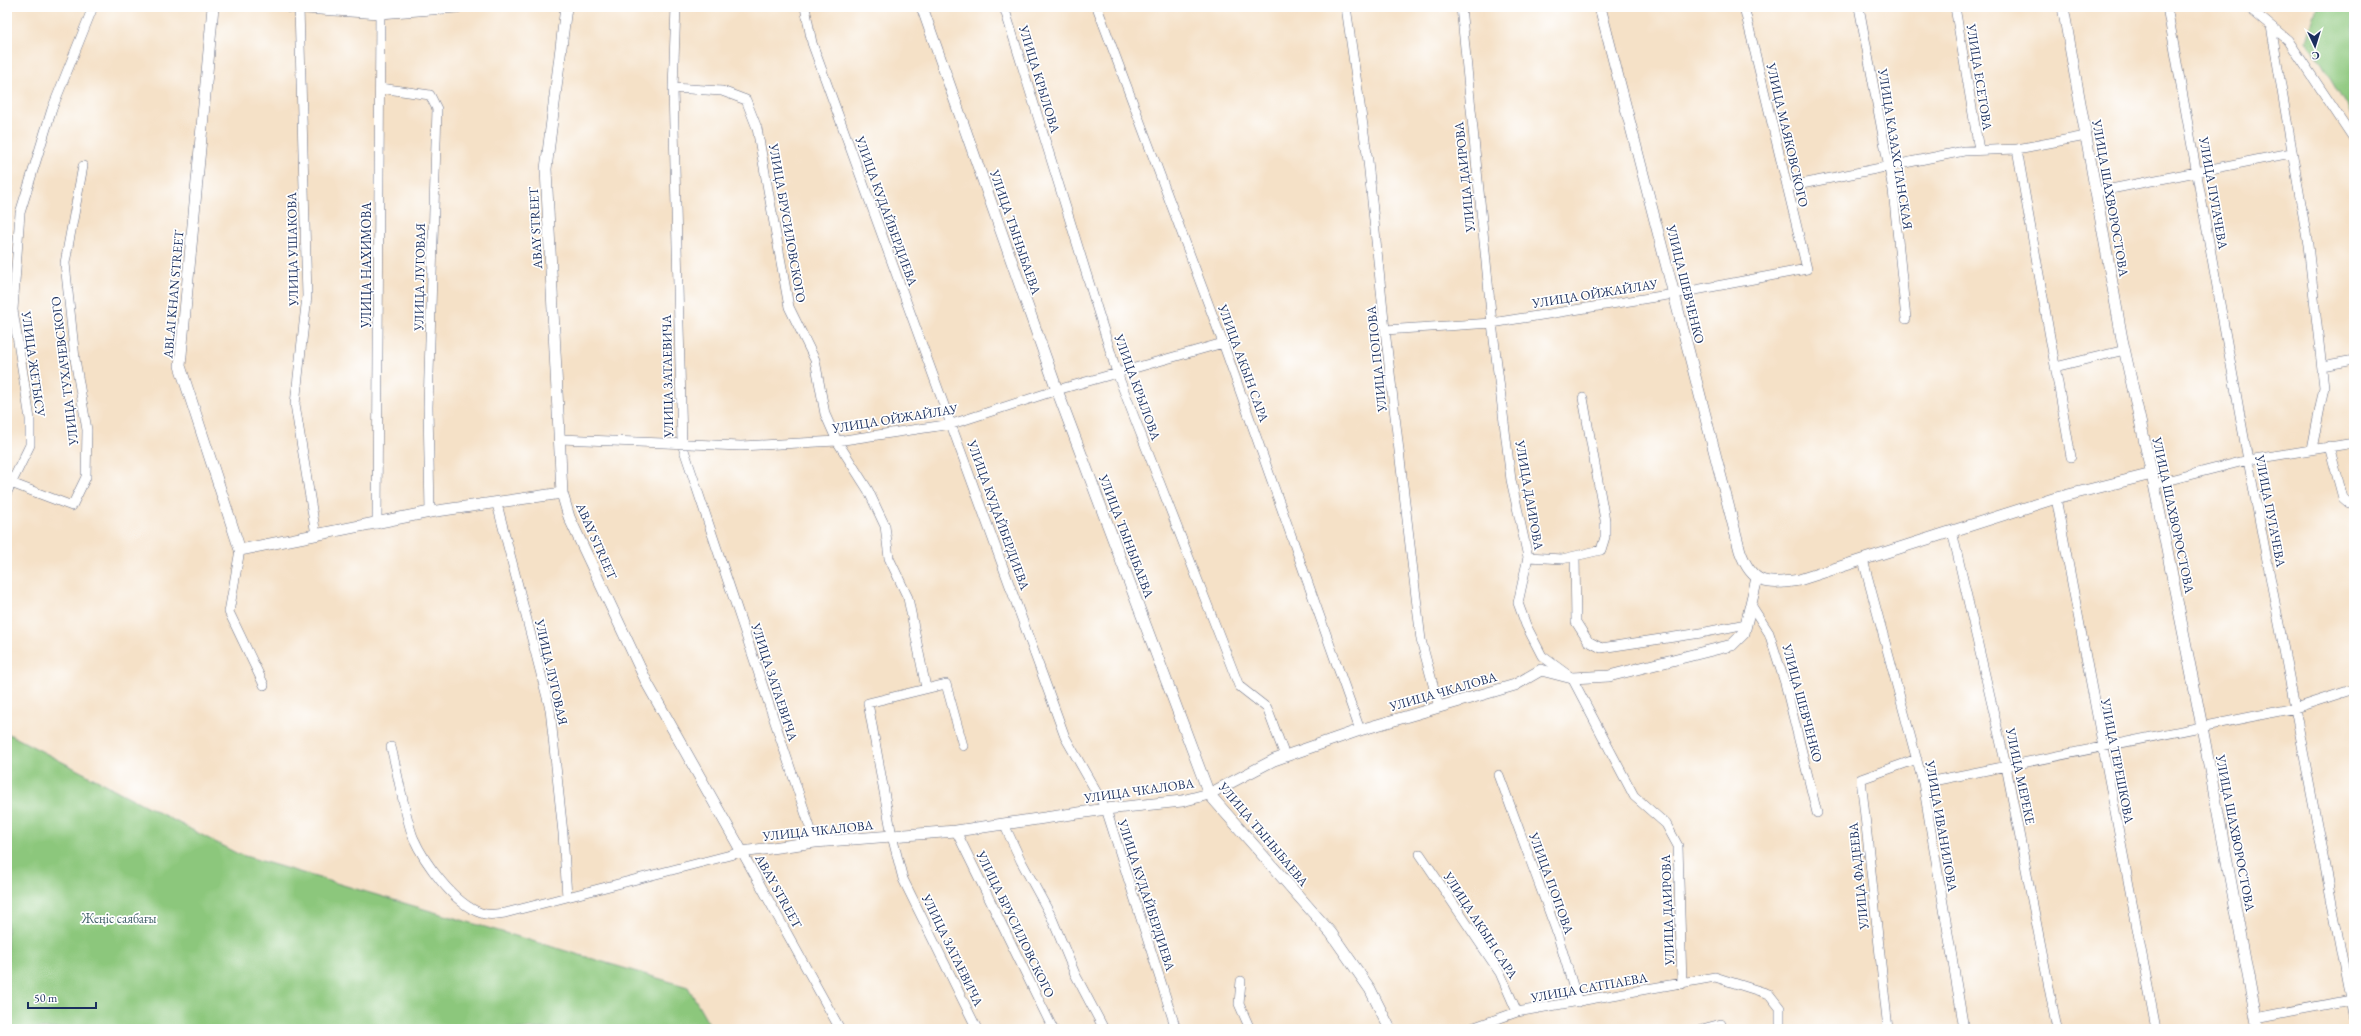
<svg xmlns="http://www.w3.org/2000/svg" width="2361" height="1036" viewBox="0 0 2361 1036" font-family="'EB Garamond',serif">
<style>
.green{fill:#8cc77c;stroke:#547b6d}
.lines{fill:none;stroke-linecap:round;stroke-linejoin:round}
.minor-casing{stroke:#676d83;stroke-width:10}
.tertiary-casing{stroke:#676d83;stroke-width:12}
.minor{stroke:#fff;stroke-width:9}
.tertiary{stroke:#fff;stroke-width:11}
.labels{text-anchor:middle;stroke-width:3.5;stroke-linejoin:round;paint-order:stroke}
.street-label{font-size:13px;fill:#1b2f5e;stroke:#fff}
.park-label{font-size:13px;fill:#3d5d67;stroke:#fff}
</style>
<rect width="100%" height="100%" fill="#fff"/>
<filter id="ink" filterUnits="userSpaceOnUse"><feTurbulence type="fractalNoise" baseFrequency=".025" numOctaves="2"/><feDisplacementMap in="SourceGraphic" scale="8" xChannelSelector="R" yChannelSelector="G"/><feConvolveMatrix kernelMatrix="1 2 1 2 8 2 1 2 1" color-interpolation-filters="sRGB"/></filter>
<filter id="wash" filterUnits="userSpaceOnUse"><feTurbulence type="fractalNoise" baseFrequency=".012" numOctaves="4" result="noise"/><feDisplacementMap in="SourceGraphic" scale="16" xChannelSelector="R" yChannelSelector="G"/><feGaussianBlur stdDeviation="0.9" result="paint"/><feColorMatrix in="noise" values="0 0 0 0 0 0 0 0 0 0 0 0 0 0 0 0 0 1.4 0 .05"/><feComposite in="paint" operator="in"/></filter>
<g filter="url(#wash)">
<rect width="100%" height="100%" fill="#f5e1c7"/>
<path class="green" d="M2317,7H2354V119L2307,40Z
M7,733L238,854L688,987L712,1029H7Z"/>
</g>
<g filter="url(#ink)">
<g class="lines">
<g class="minor-casing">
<path id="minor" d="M676,7L673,88L682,444L815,842
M805,7L812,43L1065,737L1106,809L1176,1029
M1004,7L1117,373L1239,686L1267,708L1285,756
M1097,7L1223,343L1360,730
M1346,7L1368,161L1385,330L1421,640L1439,707
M1461,7L1492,323L1511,480L1528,557L1518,603L1526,625L1542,656L1572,678L1634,796L1666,824L1678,846L1682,984
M1859,7L1893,190L1906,319
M1955,7L1979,150
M2167,7L2248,460L2354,1020
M2248,7L2288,40L2354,139
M299,8L307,296L295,404L316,535
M2271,26L2308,245L2324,387L2312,449
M380,88L430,95L437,109L428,407L430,512
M673,88L722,91L746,100L757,128L789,307L815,360L825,414L837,441L868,490L885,526L889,558L908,598L926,688
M2017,149L2071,457
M1787,187L1964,151L2017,149L2086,136
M2096,192L2291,153
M1385,330L1492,323L1674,294L1807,269L1744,7
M2322,366L2354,360
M2055,367L2125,350
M560,439L741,446L837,441L952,424L1057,390L1223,343
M2329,446L2343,498L2350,504H2354
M11,483L72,506L86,477L87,430L75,359L65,263L83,166
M2154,484L2248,460L2354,443
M7,492L30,445V419L13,310L20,213L52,109L93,7
M2056,498L2156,1029
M497,504L550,709L563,833L567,897
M377,524L380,7
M1952,531L2006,766L2057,1029
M240,550L229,612L264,685
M1528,557L1562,559L1601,550L1605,537V520L1583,398
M1575,557L1576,622L1588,641L1601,648L1701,633L1746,624
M1863,560L1923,783L1964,1029
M1751,605L1769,633L1785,683L1817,813
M963,746L946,684L868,703L892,836L903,879L977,1029
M391,747C398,774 404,812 413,837C424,862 454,904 481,913C489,916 497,914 505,913L742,852L840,1029
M1499,775L1556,930L1578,1002
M1923,783L2295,708L2354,689
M1004,824L1021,861L1051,916L1075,974L1104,1029
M956,831L1053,1029
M1420,854L1500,973L1517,1012
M1241,981L1239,1004L1250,1029
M2256,1018L2350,1000
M1469,1029L1517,1012L1715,977L1769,994L1780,1008V1029
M1702,1029L1721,1024
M1888,1029L1861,779L1917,759"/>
</g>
<g class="tertiary-casing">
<path id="tertiary" d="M213,7L180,366L240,550L430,512L562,493
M290,7L380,13L457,7
M566,7L546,169L562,493L569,517L648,685L742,852L815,842L956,831L1106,809L1182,801L1209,794L1274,760L1360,730L1515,685L1541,670L1572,678L1609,676L1732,645L1744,633L1757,578
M922,7L1057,390L1209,794L1331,933L1370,989L1390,1029
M1600,7L1740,551C1752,585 1767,585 1799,580L2056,498L2152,474
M2063,7L2122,339L2154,484L2202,727L2258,1029"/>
</g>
<use href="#minor" class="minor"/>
<use href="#tertiary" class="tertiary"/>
</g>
</g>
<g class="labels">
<g class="street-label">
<text transform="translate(1980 77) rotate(81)" y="5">УЛИЦА ЕСЕТОВА</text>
<text transform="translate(1040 79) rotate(73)" y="5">УЛИЦА КРЫЛОВА</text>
<text transform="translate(1788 135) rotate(77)" y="5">УЛИЦА МАЯКОВСКОГО</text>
<text transform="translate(1896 149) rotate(81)" y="5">УЛИЦА КАЗАХСТАНСКАЯ</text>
<text transform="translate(1464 177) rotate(-96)" y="5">УЛИЦА ДАИРОВА</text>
<text transform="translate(2214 193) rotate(80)" y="5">УЛИЦА ПУГАЧЕВА</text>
<text transform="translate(2111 198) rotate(80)" y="5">УЛИЦА ШАХВОРОСТОВА</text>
<text transform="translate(887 211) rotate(70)" y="5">УЛИЦА КУДАЙБЕРДИЕВА</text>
<text transform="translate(788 223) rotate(80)" y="5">УЛИЦА БРУСИЛОВСКОГО</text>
<text transform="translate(535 228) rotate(-93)" y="5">ABAY STREET</text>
<text transform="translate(1016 232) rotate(71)" y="5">УЛИЦА ТЫНЫБАЕВА</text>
<text transform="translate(292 249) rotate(-91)" y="5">УЛИЦА УШАКОВА</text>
<text transform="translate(366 265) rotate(-90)" y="5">УЛИЦА НАХИМОВА</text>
<text transform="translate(419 277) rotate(-89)" y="5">УЛИЦА ЛУГОВАЯ</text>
<text transform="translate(1686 284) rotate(76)" y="5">УЛИЦА ШЕВЧЕНКО</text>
<text transform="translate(1595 293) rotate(-9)" y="5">УЛИЦА ОЙЖАЙЛАУ</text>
<text transform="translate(173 294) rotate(-85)" y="5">ABLAI KHAN STREET</text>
<text transform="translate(1376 359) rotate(-96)" y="5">УЛИЦА ПОПОВА</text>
<text transform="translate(1244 363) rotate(70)" y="5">УЛИЦА АКЫН САРА</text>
<text transform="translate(34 364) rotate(82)" y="5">УЛИЦА ЖЕТЫСУ</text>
<text transform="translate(64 371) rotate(-97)" y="5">УЛИЦА ТУХАЧЕВСКОГО</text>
<text transform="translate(667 376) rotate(-91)" y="5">УЛИЦА ЗАТАЕВИЧА</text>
<text transform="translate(1138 387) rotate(70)" y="5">УЛИЦА КРЫЛОВА</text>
<text transform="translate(895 418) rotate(-9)" y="5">УЛИЦА ОЙЖАЙЛАУ</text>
<text transform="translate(1530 495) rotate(80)" y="5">УЛИЦА ДАИРОВА</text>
<text transform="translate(2271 511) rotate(79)" y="5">УЛИЦА ПУГАЧЕВА</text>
<text transform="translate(999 515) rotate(70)" y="5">УЛИЦА КУДАЙБЕРДИЕВА</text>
<text transform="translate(2174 515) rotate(78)" y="5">УЛИЦА ШАХВОРОСТОВА</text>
<text transform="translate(1127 536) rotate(69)" y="5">УЛИЦА ТЫНЫБАЕВА</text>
<text transform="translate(597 541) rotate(66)" y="5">ABAY STREET</text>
<text transform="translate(552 672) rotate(77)" y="5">УЛИЦА ЛУГОВАЯ</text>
<text transform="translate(775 682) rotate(72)" y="5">УЛИЦА ЗАТАЕВИЧА</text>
<text transform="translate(1443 691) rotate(-16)" y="5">УЛИЦА ЧКАЛОВА</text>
<text transform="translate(1803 703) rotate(75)" y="5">УЛИЦА ШЕВЧЕНКО</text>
<text transform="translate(2118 761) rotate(79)" y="5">УЛИЦА ТЕРЕШКОВА</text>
<text transform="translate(2021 776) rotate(78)" y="5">УЛИЦА МЕРЕКЕ</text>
<text transform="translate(1139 790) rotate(-8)" y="5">УЛИЦА ЧКАЛОВА</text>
<text transform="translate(1942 826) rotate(80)" y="5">УЛИЦА ИВАНИЛОВА</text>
<text transform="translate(818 830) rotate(-6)" y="5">УЛИЦА ЧКАЛОВА</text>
<text transform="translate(2236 833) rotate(79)" y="5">УЛИЦА ШАХВОРОСТОВА</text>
<text transform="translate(1264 834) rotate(50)" y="5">УЛИЦА ТЫНЫБАЕВА</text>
<text transform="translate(1858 876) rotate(-96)" y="5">УЛИЦА ФАДЕЕВА</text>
<text transform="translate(1552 883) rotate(70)" y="5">УЛИЦА ПОПОВА</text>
<text transform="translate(779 891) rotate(61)" y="5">ABAY STREET</text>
<text transform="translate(1147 895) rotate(72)" y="5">УЛИЦА КУДАЙБЕРДИЕВА</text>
<text transform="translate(1667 910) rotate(-92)" y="5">УЛИЦА ДАИРОВА</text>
<text transform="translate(1016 924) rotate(64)" y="5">УЛИЦА БРУСИЛОВСКОГО</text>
<text transform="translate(1481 925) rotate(57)" y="5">УЛИЦА АКЫН САРА</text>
<text transform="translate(953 950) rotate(64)" y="5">УЛИЦА ЗАТАЕВИЧА</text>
<text transform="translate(1589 987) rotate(-10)" y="5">УЛИЦА САТПАЕВА</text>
</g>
<g class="park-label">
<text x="119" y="923">Жеңіс саябағы</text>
</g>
</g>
<rect width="2361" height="1036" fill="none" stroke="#fff" stroke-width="24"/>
<g transform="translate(2315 46) rotate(176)" stroke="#ffffff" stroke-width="3" paint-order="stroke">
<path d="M0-3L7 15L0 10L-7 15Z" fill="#1b2f5e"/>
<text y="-6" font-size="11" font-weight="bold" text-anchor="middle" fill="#1b2f5e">С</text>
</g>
<path d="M28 1002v6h68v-6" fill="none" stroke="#1b2f5e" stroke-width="2"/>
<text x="34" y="1002" font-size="12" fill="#1b2f5e" stroke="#ffffff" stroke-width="3" paint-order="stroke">50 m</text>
</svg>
